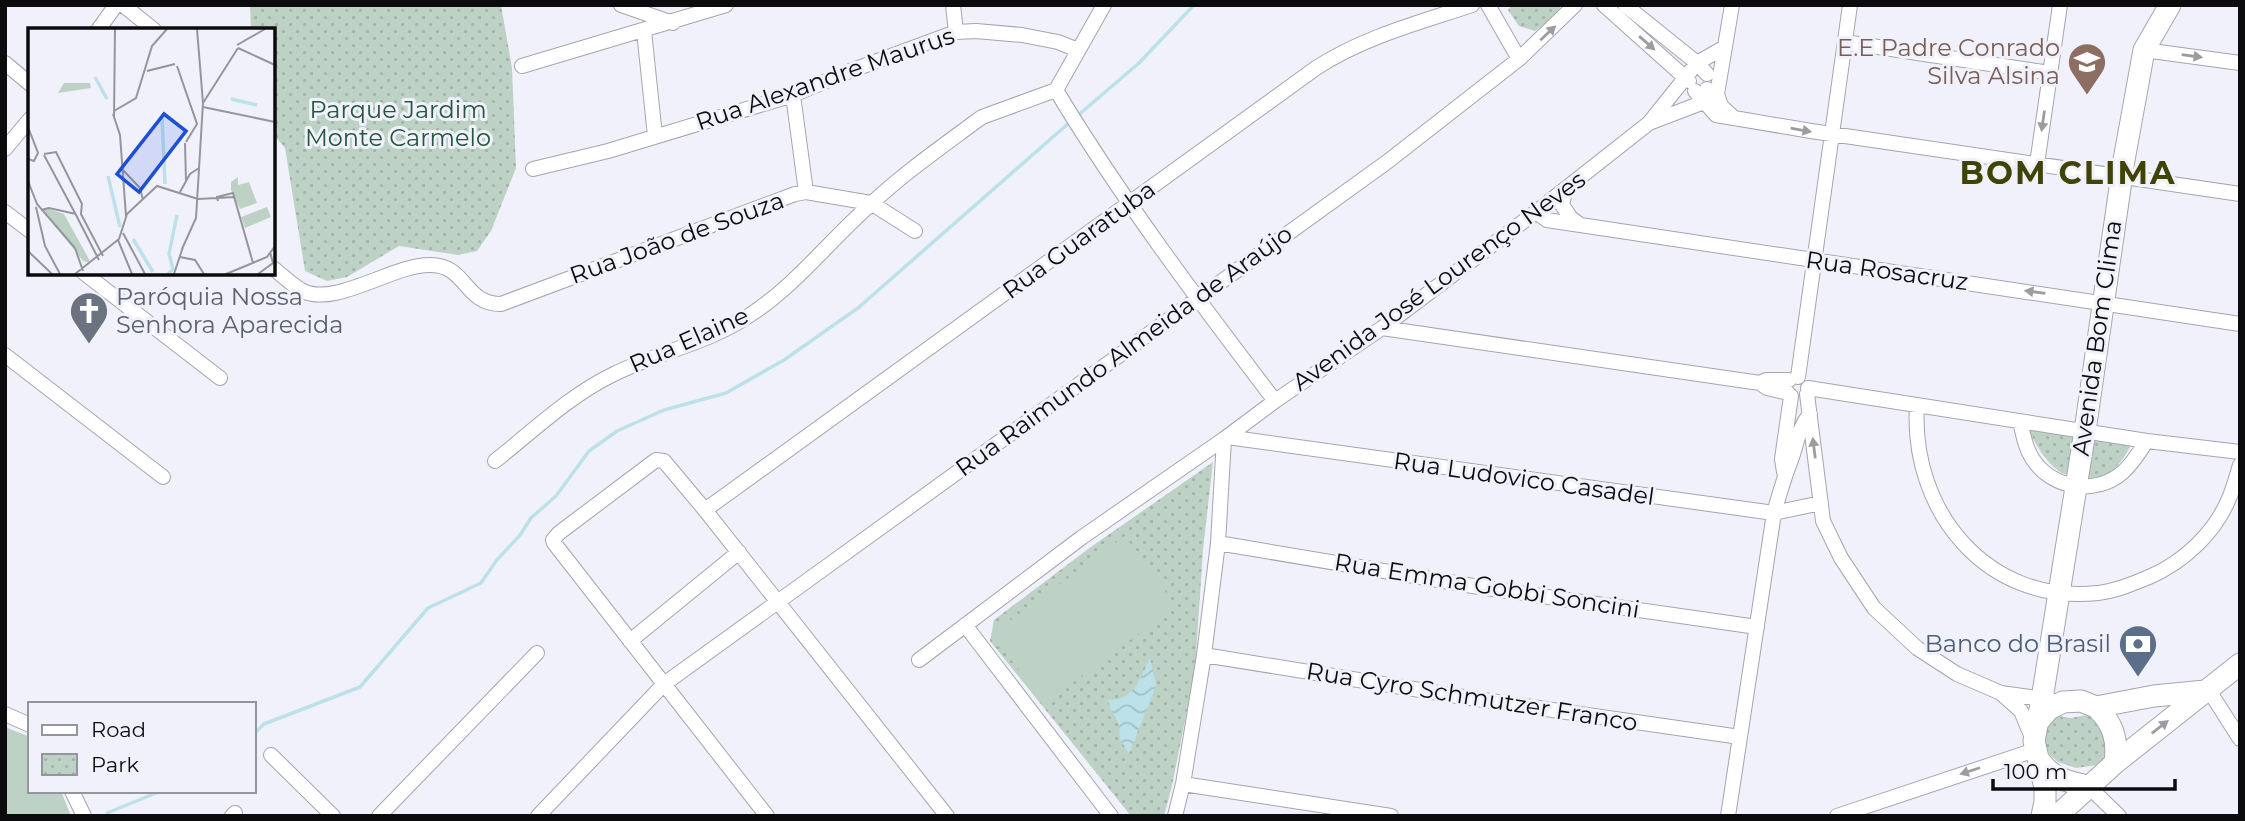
<svg xmlns="http://www.w3.org/2000/svg" width="2245" height="821" viewBox="0 0 2245 821" font-family="Montserrat,sans-serif">
<style>
.park{fill:url(#park-dots)}
.pitch{fill:#bdd2c5}
.water{fill:url(#water-waves)}
.lines{fill:none;stroke-linecap:round;stroke-linejoin:round}
.stream{stroke:#bce1e9;stroke-width:3.5}
.street-casing{stroke:#a5a5ae;stroke-width:16}
.secondary-casing{stroke:#a5a5ae;stroke-width:23}
.street{stroke:#fff;stroke-width:14}
.secondary{stroke:#fff;stroke-width:21}
.oneway{fill:#9d9d9f}
.labels{text-anchor:middle;stroke-width:6;stroke-linejoin:round;paint-order:stroke}
.education-label{font-size:24px;fill:#785e54;stroke:#f1f1fc;text-anchor:end}
.street-label{font-size:24px;fill:#0b0b0e;stroke:#f1f1fc}
.park-label{font-size:24px;fill:#25573d;stroke:#f1f1fc}
.worship-label{font-size:24px;fill:#5b616d;stroke:#f1f1fc;text-anchor:start}
.service-label{font-size:24px;fill:#4e5e75;stroke:#f1f1fc;text-anchor:end}
.district-label{font-size:32px;font-weight:bold;letter-spacing:2px;fill:#3f4303;stroke:#f1f1fc}
.inset-river{fill:none;stroke:#bce1e9;stroke-width:3.5}
.inset-road{fill:none;stroke:#95959d;stroke-width:2}
.view{fill:#1d4ed8;fill-opacity:0.15;stroke:#1d4ed8;stroke-width:3.5}
.inset-edge{fill:none;stroke:#0b0b0e;stroke-width:3.5}
</style>
<defs>
<pattern id="park-dots" width="8" height="8" patternUnits="userSpaceOnUse" patternTransform="scale(1.75)"><rect width="8" height="8" fill="#bdd2c5"/><path d="M2 2h.1M6 6h.1" fill="none" stroke="#a1b3a8" stroke-width="1.8" stroke-linecap="round"/></pattern>
<pattern id="water-waves" width="16" height="10" patternUnits="userSpaceOnUse" patternTransform="scale(1.75)"><rect width="16" height="10" fill="#bce1e9"/><path d="M0 5q4-4 8 0t8 0" fill="none" stroke="#a0c0c7"/></pattern>
</defs>
<rect width="100%" height="100%" fill="#f1f1fc"/>
<path class="park" d="M250,5H501L512,68L516,168L491,231L477,251L458,255L399,246L347,277L327,281L305,271L285,148L273,134V30H251Z
M1512,5H1562L1552,18L1535,31L1519,26L1508,10Z
M2027,427L2131,445C2118,470 2104,483 2075,477C2067,475 2061,474 2055,468C2042,457 2035,442 2027,427Z
M1213,462L1203,550L1195,670L1172,786L1164,816H1131L990,641L994,620L1088,549Z
M2087,715L2100,719L2109,734L2107,757L2098,765L2076,768L2058,762L2049,754L2045,742L2047,725L2058,716L2071,718Z"/>
<path class="pitch" d="M1125,536L1176,606L1044,704L992,634Z
M5,727L30,737V791H61L71,816H5Z"/>
<path class="water" d="M1150,658L1156,686L1129,754L1120,739L1119,724L1111,710L1108,700C1134,701 1140,679 1150,658Z"/>
<g class="lines">
<path class="stream" d="M1076,117L1139,63L1194,5
M254,734L264,724L360,687L428,608L481,583L496,561L520,535L531,518L556,496L589,451L617,431L664,410L726,393L784,360L858,308L1070,122
M107,813L161,791"/>
<g class="street-casing">
<path id="street" d="M123,5L154,30
M621,5L673,23
M953,5L956,32
M1488,5L1519,59
M1604,5L1689,81
M1625,5L1697,63L1707,74
M1732,5L1717,94L1721,106L1734,118
M98,30L116,5
M644,31L655,136
M1845,42L2050,73
M2144,50L2240,63
M5,63L30,84
M522,66L726,5
M1056,90C1121,198 1198,300 1275,401
M1056,90L1104,5
M1695,91L1716,115L1734,118L1811,131L2240,194
M793,95L806,192
M1649,123L1704,102L1707,89
M5,149L30,119
M2037,164L2060,5
M533,169L608,151L793,95L850,71L956,32L976,31L1022,35L1058,42L1078,50
M1566,188L1562,205L1571,218L1579,224
M5,212L30,231
M1536,212L1547,220L2240,324
M273,268C283,276 293,286 303,291C335,307 393,265 429,265C467,264 463,304 501,304L795,194L806,192L871,203L915,231
M84,273L220,378
M1382,328L1760,383L1767,388L1788,393
M5,355L163,477
M1798,377L1850,5
M1760,383L1766,380H1789
M1808,388L2147,441L2240,452
M1807,394L1823,521L1841,558L1874,608L1917,648L1957,674L2001,693L2051,700
M1917,405C1910,511 1987,605 2098,593C2116,591 2132,584 2149,577C2184,562 2216,532 2230,496C2234,486 2237,475 2240,465
M2020,421C2023,434 2025,447 2032,458C2051,489 2096,496 2123,472C2133,463 2139,452 2147,441
M1227,437L1774,513L1821,503
M495,461C533,431 570,395 614,374C658,352 709,343 750,315C796,285 830,240 871,204C903,174 940,148 975,122L982,117L1056,90
M1784,472L1782,459L1791,396
M705,510L1316,68C1364,37 1418,23 1472,5
M1218,543L1479,587L1757,627
M965,625L1111,816
M630,641L739,552
M1204,655L1463,697L1740,737
M919,660L1081,538L1224,439L1275,401L1382,328L1536,212L1649,123L1697,63L1725,47
M2208,689L2240,739
M2002,694L2021,711L2033,740
M5,714L30,725
M271,755L333,816
M1183,784L1391,816
M2088,786L2119,816
M72,791L84,816
M232,816L235,813
M379,816L537,653
M538,816L664,684L1387,162L1519,59L1575,5
M767,816L554,543L553,540L559,533L656,460L664,461L705,510L947,816
M1175,816L1183,784L1204,655L1218,543L1224,439
M1728,816L1774,513C1779,495 1784,478 1791,460C1797,444 1798,428 1810,414
M1837,816L2035,750"/>
</g>
<g class="secondary-casing">
<path id="secondary" d="M2096,707C2113,723 2118,739 2115,763
M2038,722L2049,709L2063,702L2081,701L2096,707L2154,696L2205,691
M2039,760C2052,778 2067,782 2088,786
M2042,816L2045,802V788L2034,741L2042,699L2085,431L2124,160L2144,50L2170,5
M2057,816L2115,763L2240,664"/>
</g>
<use href="#street" class="street"/>
<use href="#secondary" class="secondary"/>
</g>
<defs><path id="oneway-solid" d="M-6-.8H1V-3.2L6.5 0L1 3.2V.8H-6Z" transform="scale(1.75)"/></defs>
<g class="oneway">
<use href="#oneway-solid" transform="translate(1548 33) rotate(-43)"/>
<use href="#oneway-solid" transform="translate(1647 43) rotate(41)"/>
<use href="#oneway-solid" transform="translate(2192 56) rotate(8)"/>
<use href="#oneway-solid" transform="translate(2043 121) rotate(98)"/>
<use href="#oneway-solid" transform="translate(1801 130) rotate(10)"/>
<use href="#oneway-solid" transform="translate(2035 292) rotate(-172)"/>
<use href="#oneway-solid" transform="translate(1814 448) rotate(-97)"/>
<use href="#oneway-solid" transform="translate(2160 727) rotate(-38)"/>
<use href="#oneway-solid" transform="translate(1970 771) rotate(162)"/>
</g>
<defs>
<g id="school-pin" transform="scale(2.0125)"><path d="M0 17L-7.5 6A9.5 9.5 0 1 1 7.5 6Z" fill="#8d6e63" stroke="#f1f1fc"/><path d="M0-5L7-2L0 1L-7-2ZM-4 1L0 2.5L4 1V4Q0 6-4 4Z" fill="#fff"/></g>
<g id="church-pin" transform="scale(2.0125)"><path d="M0 17L-7.5 6A9.5 9.5 0 1 1 7.5 6Z" fill="#6b7280" stroke="#f1f1fc"/><path d="M-1.2-6h2.4v3.5h3.3v2.4h-3.3V6h-2.4V-.1h-3.3v-2.4h3.3Z" fill="#fff"/></g>
<g id="bank-pin" transform="scale(2.0125)"><path d="M0 17L-7.5 6A9.5 9.5 0 1 1 7.5 6Z" fill="#5c6f8a" stroke="#f1f1fc"/><path d="M-6-4H6V4H-6ZM0-2.3a2.3 2.3 0 1 0 0 4.6a2.3 2.3 0 1 0 0-4.6Z" fill="#fff"/></g>
</defs>
<g fill-rule="evenodd">
<use href="#school-pin" x="2087" y="62"/>
<use href="#church-pin" x="89" y="311"/>
<use href="#bank-pin" x="2138" y="644"/>
</g>
<g class="labels">
<g class="education-label">
<text x="2060" y="56">E.E Padre Conrado<tspan x="2060" dy="28">Silva Alsina</tspan></text>
</g>
<g class="street-label">
<text transform="translate(825 79) rotate(-19)" y="8">Rua Alexandre Maurus</text>
<text transform="translate(677 238) rotate(-20)" y="8">Rua João de Souza</text>
<text transform="translate(1079 240) rotate(-36)" y="8">Rua Guaratuba</text>
<text transform="translate(1887 271) rotate(8)" y="8">Rua Rosacruz</text>
<text transform="translate(1439 281) rotate(-36)" y="8">Avenida José Lourenço Neves</text>
<text transform="translate(2097 338) rotate(-82)" y="8">Avenida Bom Clima</text>
<text transform="translate(689 340) rotate(-24)" y="8">Rua Elaine</text>
<text transform="translate(1124 351) rotate(-36)" y="8">Rua Raimundo Almeida de Araújo</text>
<text transform="translate(1524 479) rotate(8)" y="8">Rua Ludovico Casadel</text>
<text transform="translate(1487 586) rotate(9)" y="8">Rua Emma Gobbi Soncini</text>
<text transform="translate(1472 697) rotate(9)" y="8">Rua Cyro Schmutzer Franco</text>
</g>
<g class="park-label">
<text x="398" y="118">Parque Jardim<tspan x="398" dy="28">Monte Carmelo</tspan></text>
</g>
<g class="worship-label">
<text x="116" y="305">Paróquia Nossa<tspan x="116" dy="28">Senhora Aparecida</tspan></text>
</g>
<g class="service-label">
<text x="2111" y="652">Banco do Brasil</text>
</g>
<g class="district-label">
<text x="2068" y="184">BOM CLIMA</text>
</g>
</g>
<g transform="translate(28 28)">
<rect width="247" height="247" fill="#f1f1fc"/>
<path d="M210,149V157L221,154L229,175L212,181L203,162V154ZM239,179L243,189L217,200L213,189Z" fill="#bdd2c5"/>
<path d="M36,55H62L63,60L30,65Z" fill="#bdd2c5"/>
<path d="M18,180L36,186L63,235L55,233L15,182Z" fill="#bdd2c5"/>
<path class="inset-river" d="M67,49L79,71M203,71L229,77M134,89L137,156M80,148L92,199M105,211L125,244M140,246L145,241L141,226L149,187"/>
<path class="inset-road" d="M169,1L175,75M209,17L237,1M210,20L247,37M149,38L169,96L158,114M119,43L147,36M175,79L247,94M86,83L108,70L124,18L139,1M85,86L92,107L98,188M86,89L87,1M0,99L10,125L6,133L0,131M157,115L158,154M16,126L28,124L54,176M16,127L48,187M94,141L112,160L115,172M0,153L9,176L47,220L55,243M152,164L162,146L171,140M170,171L207,169M190,173L189,169L205,165L225,235M54,175L53,186L75,228M8,179L17,218L32,246M13,182L21,180L48,186M47,185L71,232M95,205L117,246M90,212L104,246M154,221L168,190L175,75L210,20M0,223L24,246M152,229L167,232L176,246M47,246L91,211L99,186L129,158L170,171M146,246L155,219M198,246L239,229L247,218M230,246L245,235L242,224"/>
<path class="view" d="M136,86L158,103L111,164L89,146Z"/>
<rect width="247" height="247" class="inset-edge"/>
</g>
<rect width="2245" height="821" fill="none" stroke="#0b0b0e" stroke-width="14"/>
<rect x="28" y="702" width="228" height="91" fill="#f1f1fc" stroke="#95959d" stroke-width="2"/>
<rect x="42" y="725" width="35" height="10" fill="#ffffff" stroke="#95959d" stroke-width="2"/>
<text x="91" y="737" font-size="21" fill="#0b0b0e">Road</text>
<rect x="42" y="754" width="35" height="21" fill="url(#park-dots)" stroke="#95959d" stroke-width="2"/>
<text x="91" y="772" font-size="21" fill="#0b0b0e">Park</text>
<path d="M1993 779v10h182v-10" fill="none" stroke="#0b0b0e" stroke-width="3.5"/>
<text x="2004" y="779" font-size="21" fill="#0b0b0e" stroke="#f1f1fc" stroke-width="5" paint-order="stroke">100 m</text>
</svg>
